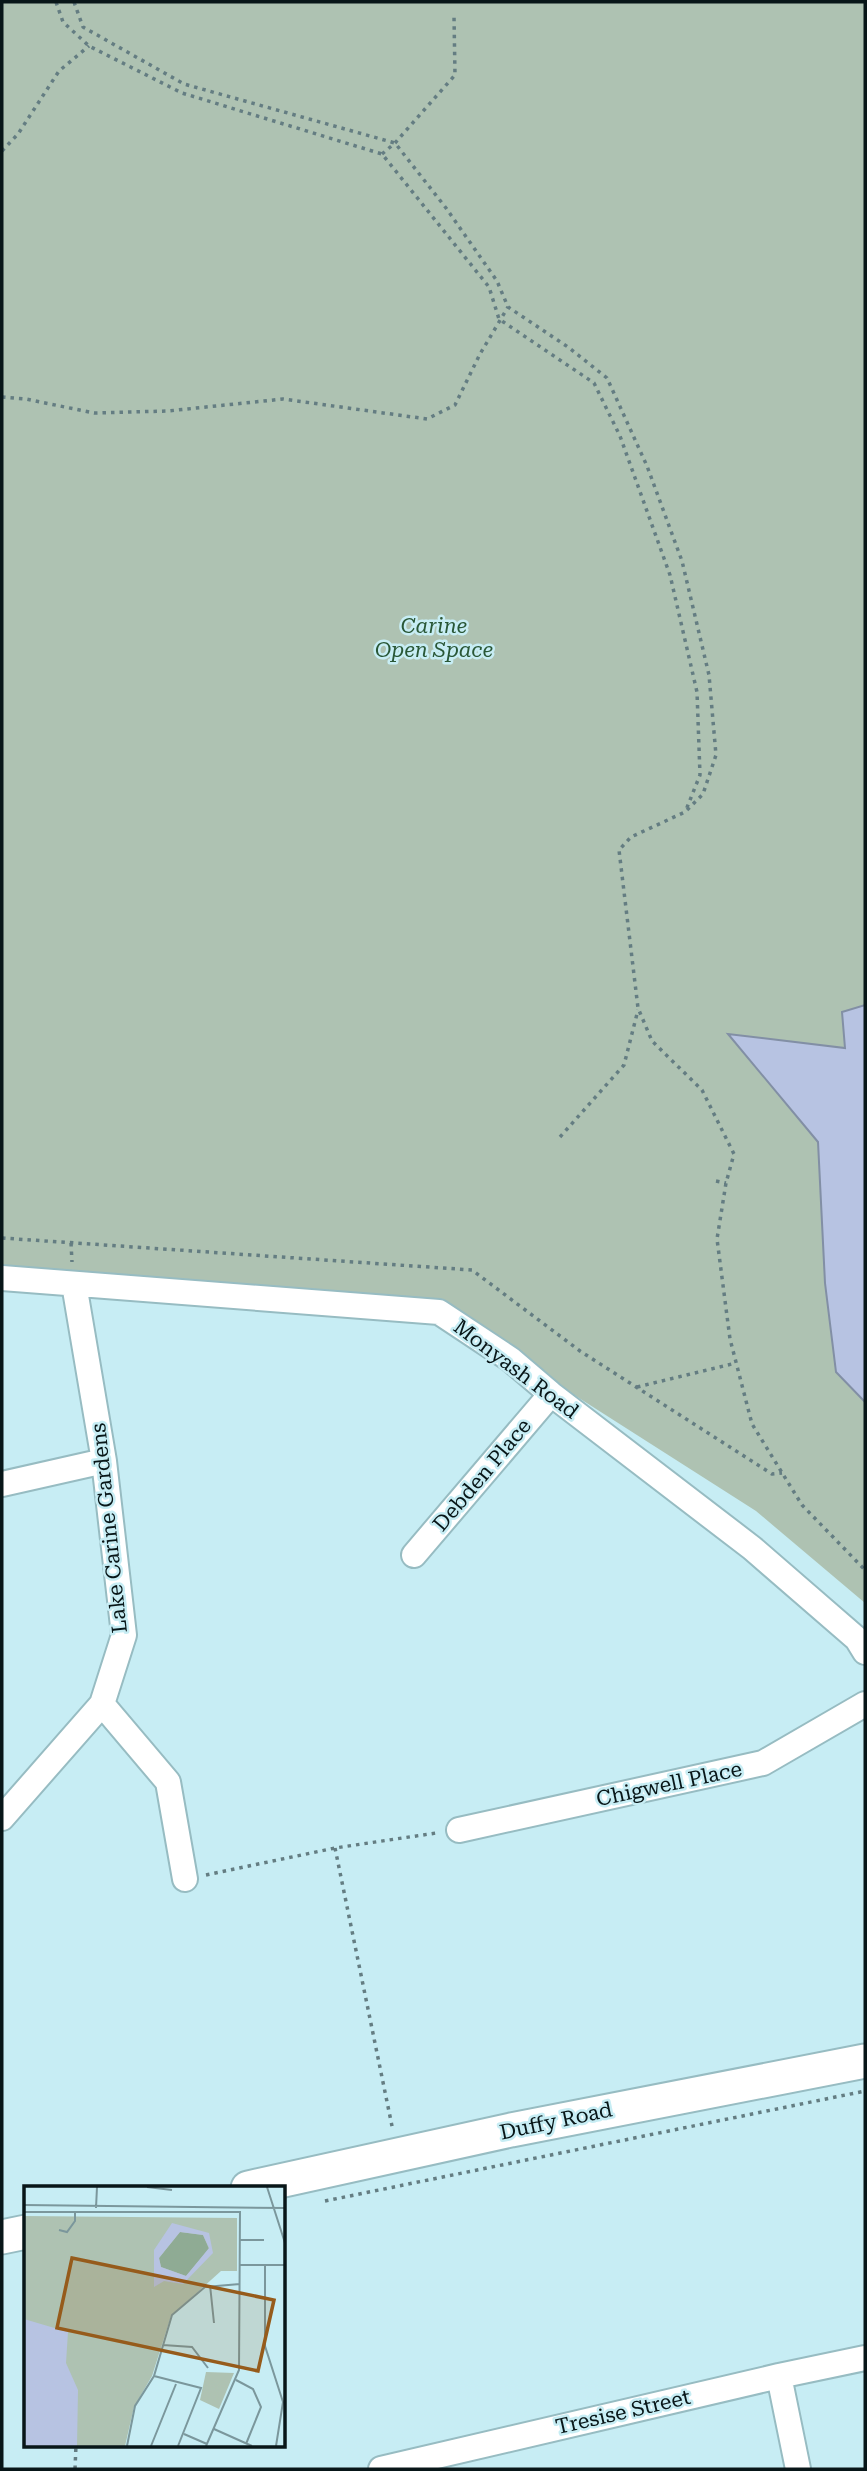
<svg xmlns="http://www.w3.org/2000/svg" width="867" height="2471" viewBox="0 0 867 2471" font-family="'Roboto Serif',serif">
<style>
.green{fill:#aec2b2}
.water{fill:#b7c3e2;stroke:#828fa5;stroke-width:2}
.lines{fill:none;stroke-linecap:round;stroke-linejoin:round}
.minor-casing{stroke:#97bcc2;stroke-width:28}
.secondary-casing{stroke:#97bcc2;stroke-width:37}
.path{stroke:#647d82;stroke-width:3.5;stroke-dasharray:3.5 5;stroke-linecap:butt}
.minor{stroke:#fff;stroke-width:24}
.secondary{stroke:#fff;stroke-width:33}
.labels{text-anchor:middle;stroke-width:5;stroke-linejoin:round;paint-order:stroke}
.park-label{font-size:21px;font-style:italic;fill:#295736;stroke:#c7edf4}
.street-label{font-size:21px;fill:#081618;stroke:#c7edf4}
.inset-road{fill:none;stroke:#7b979c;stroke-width:2}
.view{fill:#965b1b;fill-opacity:0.15;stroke:#965b1b;stroke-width:3.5}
.inset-edge{fill:none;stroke:#081618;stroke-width:3.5}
</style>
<rect width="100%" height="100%" fill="#c7edf4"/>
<path class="green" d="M2,2H865V1603L756,1511L433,1305L2,1274Z"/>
<path class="water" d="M865,1005V1402L836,1372L825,1283L818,1142L728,1034L845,1048L842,1012Z"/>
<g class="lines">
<g class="minor-casing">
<path id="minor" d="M2,1278L439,1312L510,1359L551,1394L752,1548L857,1639L865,1652
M2,1484L104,1461
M414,1555L551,1394
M102,1704L168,1782L185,1879
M2,1818L102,1704L124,1635L104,1461L74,1284
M459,1830L763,1763L865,1704
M779,2376L798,2469
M381,2469L779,2376L865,2358"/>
</g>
<g class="secondary-casing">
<path id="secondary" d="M248,2188L511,2130L865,2061
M2,2237L26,2232"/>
</g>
<path class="path" d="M56,2L63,22L89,46L182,93L382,154L489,287L499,319L594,383L620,436L670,575L697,692L700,775L686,810
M74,2L83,27L184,84L395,143L446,208L497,281L508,307L568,347L607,378L647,466L682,561L709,675L716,755L703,794L685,812L631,837L619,850L638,1008L652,1041L702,1090L734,1154L726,1183L717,1239L730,1339L752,1424L802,1505L865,1570
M2,151L18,134L59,71L89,46
M382,154L395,143L455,75L454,16
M2,397L26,399L94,413L168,411L283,399L427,419L455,405L480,354L508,307
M560,1137L624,1065L638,1010
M716,1181L726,1183
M2,1238L472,1270L580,1351L772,1474L782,1473
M71,1243L72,1262
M637,1387L736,1363
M335,1848L393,2131
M206,1875L335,1848L436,1833
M325,2201L865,2091
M75,2469L76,2445"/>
<use href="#minor" class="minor"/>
<use href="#secondary" class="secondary"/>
</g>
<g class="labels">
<g class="park-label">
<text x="434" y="633">Carine<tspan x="434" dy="24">Open Space</tspan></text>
</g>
<g class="street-label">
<text transform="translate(516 1369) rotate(37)" y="7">Monyash Road</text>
<text transform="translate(482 1475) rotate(-50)" y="7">Debden Place</text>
<text transform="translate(109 1528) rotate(-96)" y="7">Lake Carine Gardens</text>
<text transform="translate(669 1784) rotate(-12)" y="7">Chigwell Place</text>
<text transform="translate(556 2121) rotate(-12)" y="7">Duffy Road</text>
<text transform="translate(623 2412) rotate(-13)" y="7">Tresise Street</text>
</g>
</g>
<g transform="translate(24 2186)">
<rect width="261" height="261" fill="#c7edf4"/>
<path d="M0,30L213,32V85H197L147,130L128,190L110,221L101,260H0ZM182,186L210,187L195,223L176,214Z" fill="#aec2b2"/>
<path d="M156,46L179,49L185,63L162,90L137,81L135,72Z" fill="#8fab94"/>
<path d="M148,37L185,47L189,67L159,98L140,95L130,101V64ZM156,46L179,49L185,62L162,90L137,81L135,72ZM0,133L44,146L42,177L54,204L53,260H0Z" fill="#b7c3e2" fill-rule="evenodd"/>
<path class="inset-road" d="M123,1L148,4M243,1L261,57M0,19L261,22M72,22L73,1M0,26H215M35,44L43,46L51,35V25M216,54H240M216,79H261M241,79V160L259,216L252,260M186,99L190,137M139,159L168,161L184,182M130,190L177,202L154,260M212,194L229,203L237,221L222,258M190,243L228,260M160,248L183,258M103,260L111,220L130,190L148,129L181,101L216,98M127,260L152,198M182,260L215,184L216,25"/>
<path class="view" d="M48,72L250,114L234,185L33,142Z"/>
<rect width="261" height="261" class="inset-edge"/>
</g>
<rect width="867" height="2471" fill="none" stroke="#081618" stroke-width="7"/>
</svg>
